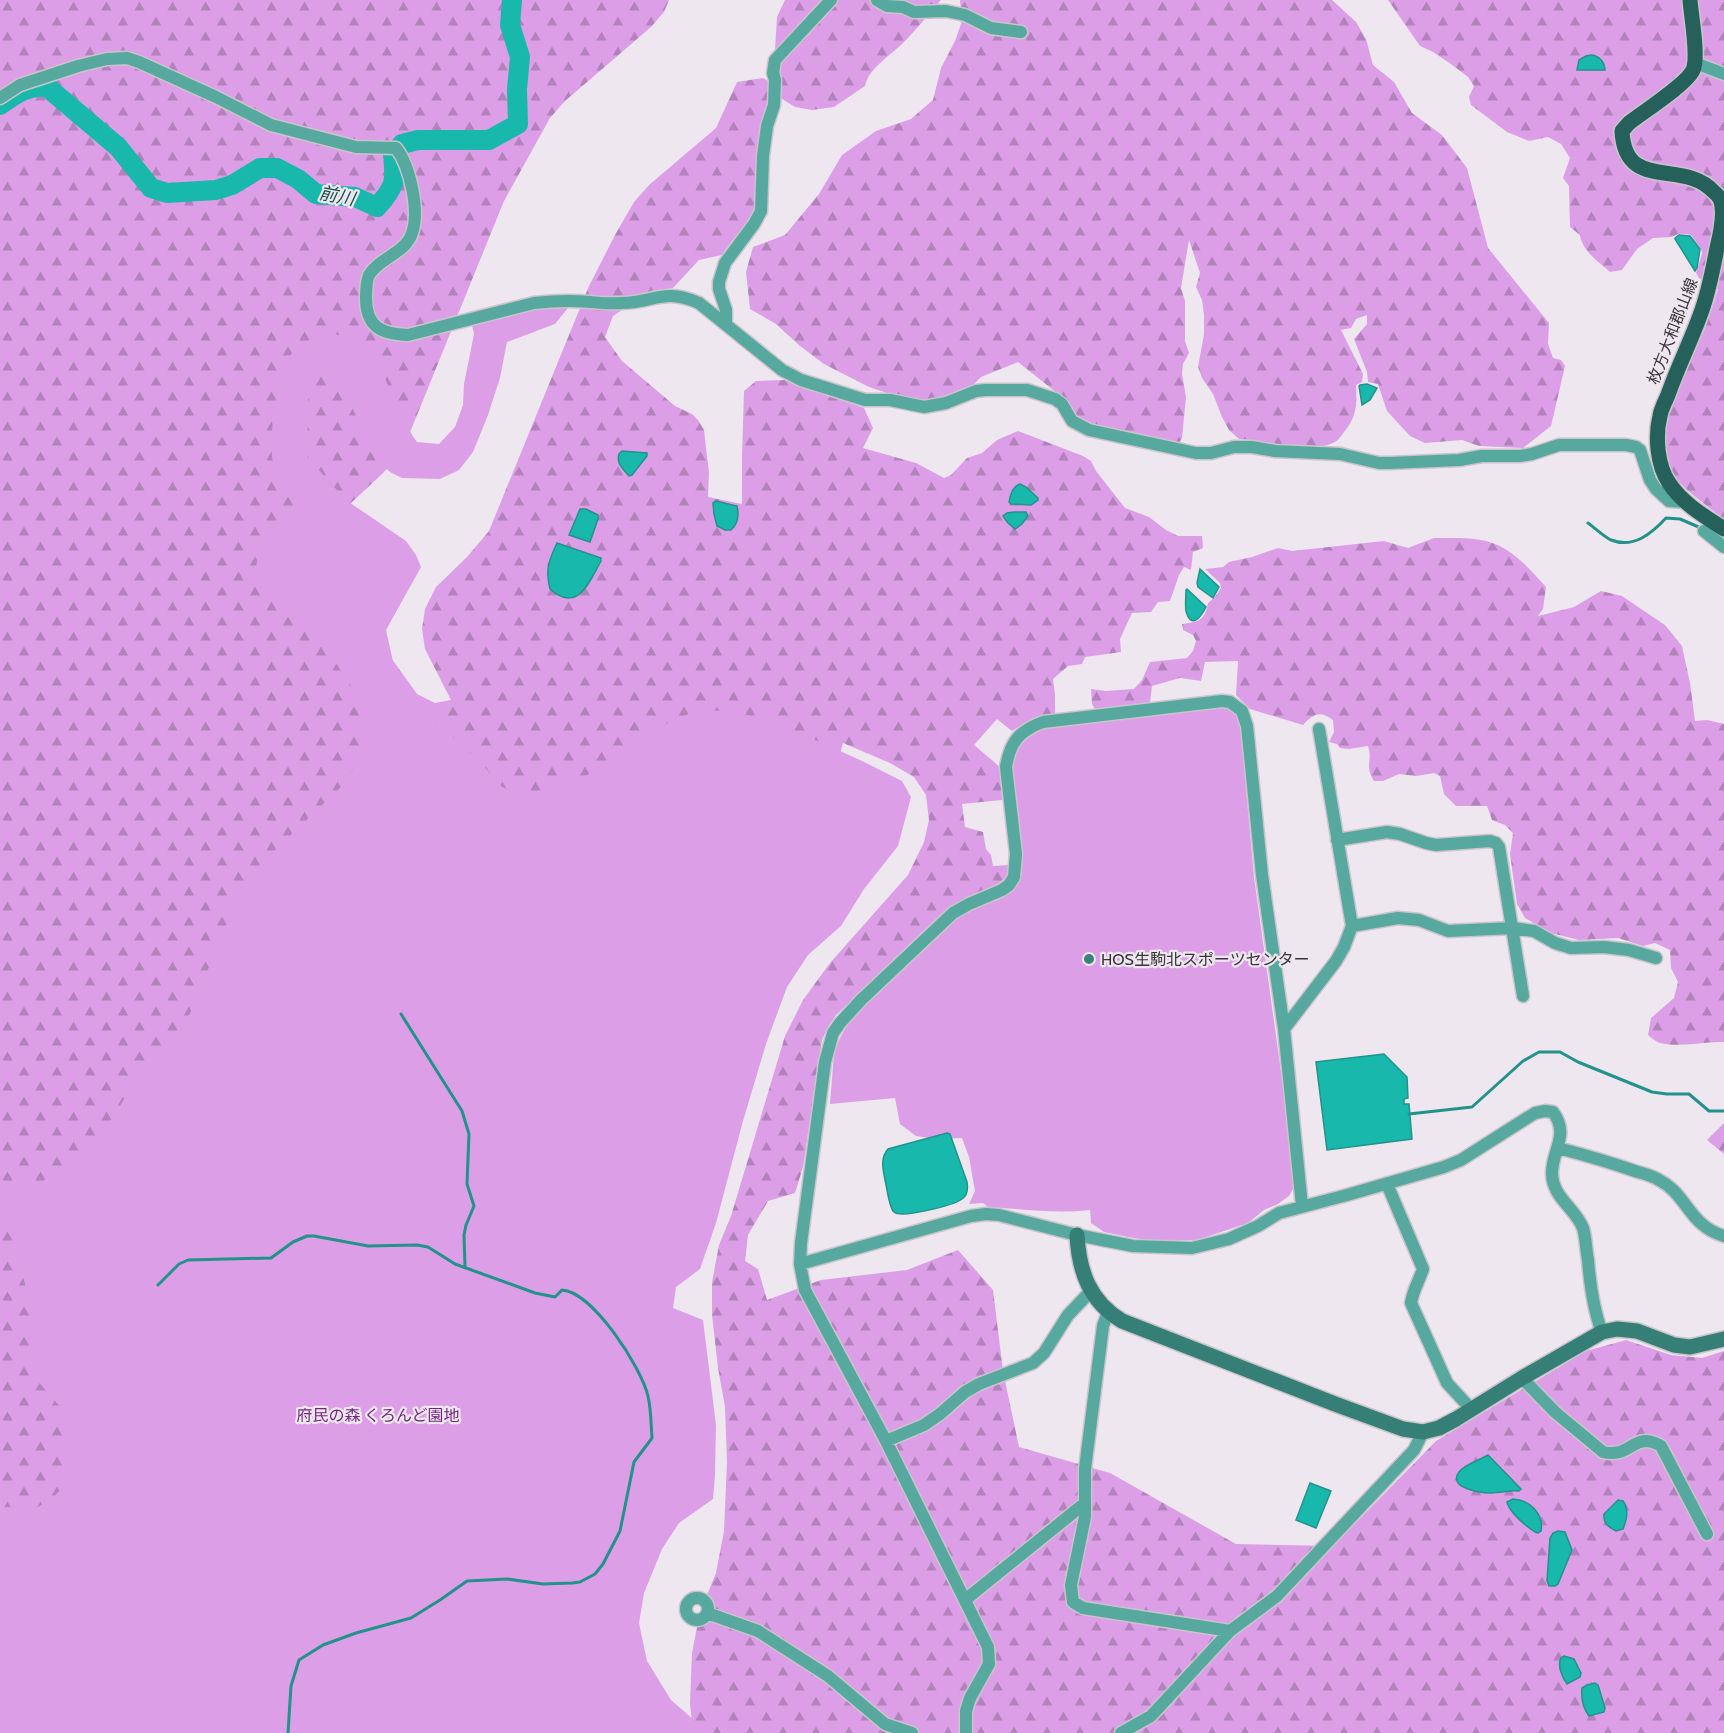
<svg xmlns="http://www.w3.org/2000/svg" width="1724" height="1733" viewBox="0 0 1724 1733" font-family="Cabin,'Noto Sans JP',sans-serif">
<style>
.forest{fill:url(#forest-firs)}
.park{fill:#dc9fe7}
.water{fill:#18b9ac;stroke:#22928a;stroke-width:1.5}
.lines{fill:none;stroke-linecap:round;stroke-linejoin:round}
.stream{stroke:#22928a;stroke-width:3}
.river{stroke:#18b9ac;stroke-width:20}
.street-casing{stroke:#cac4cb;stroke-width:15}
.secondary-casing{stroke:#cac4cb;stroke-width:18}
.primary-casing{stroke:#cac4cb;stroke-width:18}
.street{stroke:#57a89f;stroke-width:12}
.secondary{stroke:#357f77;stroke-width:15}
.primary{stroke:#25605a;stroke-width:15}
.poi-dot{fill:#3c827b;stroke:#eee7ef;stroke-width:2}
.labels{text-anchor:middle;stroke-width:4.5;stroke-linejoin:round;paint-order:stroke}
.street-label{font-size:16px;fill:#383639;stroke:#eee7ef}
.poi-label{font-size:16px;fill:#383639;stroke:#eee7ef;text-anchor:start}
.park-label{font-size:16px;fill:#71287d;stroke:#eee7ef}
.water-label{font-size:18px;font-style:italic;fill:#15514b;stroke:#eee7ef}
</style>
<defs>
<pattern id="forest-firs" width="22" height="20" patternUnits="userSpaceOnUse" patternTransform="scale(1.5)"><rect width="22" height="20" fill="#dc9fe7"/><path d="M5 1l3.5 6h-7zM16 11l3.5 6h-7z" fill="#b382bc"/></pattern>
</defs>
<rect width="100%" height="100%" fill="#eee7ef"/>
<path class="forest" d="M0,0H669L664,12L651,27L565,101L550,118L504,201L404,447L383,473L351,503L341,524L384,648L417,694L435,703L451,700L425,649L422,629L425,609L436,587L467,557L489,531L589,286L615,235L634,202L649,185L716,128L737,82L763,78L773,84L759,205L751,222L732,241L722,255L699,260L673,288L651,291L613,316L605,337L622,361L675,406L692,414L698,420L704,430L706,448L709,472L708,497L742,504V456L744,391L756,381L784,380L864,408L873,428L863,448L916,463L944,478L951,475L967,458L982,453L997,440L1018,431L1083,456L1091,461L1096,471L1125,508L1149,517L1166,530L1178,536H1202L1203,548L1193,552L1191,570L1184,567L1179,575L1170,601L1158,602L1151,612L1132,613L1120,639L1121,652L1085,657L1082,664L1068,666L1053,679L1055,695V714C1039,717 1025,722 1012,731L997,719L974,745L1000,767L1002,800L962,804L965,827L983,832L986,849L991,855L993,866L1009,865L1007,877L999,883L952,906L936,919L836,1015L828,1027L822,1040L803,1167L795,1193L768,1201L748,1235L745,1261L758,1269L767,1300L821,1280L907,1270L958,1250L993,1290L1003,1371L1019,1447L1110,1473L1236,1544L1333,1546L1436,1441L1586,1351L1626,1340L1671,1355L1702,1358L1724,1351V1733H693L690,1703L692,1653L700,1612L716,1573L724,1531L727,1462L725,1407L718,1368L712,1315V1282L719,1245L731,1216L785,1036L803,1000L830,963L908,875L924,842L929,820L926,795L914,777L890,763L843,743L839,758L0,1733Z
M785,0H941C929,13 918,28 906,40C893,54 869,67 865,86L834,107L812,110L795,107L779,97L775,50L777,17Z
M960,0H1332L1356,22L1366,39L1373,65L1394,82L1412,113L1442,135L1467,168L1488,248L1549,323L1548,344L1553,358L1561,360L1565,366L1551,426L1523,448L1479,446L1462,440L1425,443L1410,436L1387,411L1378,384L1368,382L1367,372L1354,339L1367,324V315L1356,319L1351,328L1341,330L1363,374L1362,382L1356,385C1357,404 1357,417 1344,432C1341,436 1339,440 1335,442C1311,455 1265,440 1239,439L1229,430L1222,417L1213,394L1202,378L1198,367L1204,334V315L1202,300L1196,287L1200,273L1189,240L1181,288L1185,301V341L1189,353L1183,364L1182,374L1186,397L1182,438L1178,445L1083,424L1062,397L1018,362L981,377L967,391L943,400L911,401L869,387L824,364L800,346L776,324L750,309L746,272L753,247L785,235L819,194L842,155L876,131L911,119L933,100L941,68L955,41L962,21Z
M1388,0H1724V519C1710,508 1677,485 1670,470C1650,427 1689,367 1705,328C1710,315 1714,302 1718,289L1699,278L1696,273L1702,254L1701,249L1691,235L1687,234H1678L1672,237L1653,238L1637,249L1622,270L1610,272C1599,262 1582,251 1580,235L1570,227L1569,186L1563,178L1570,158L1561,144L1548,137L1529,141L1507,132L1471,105L1469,97L1474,86L1468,77L1451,64L1433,52L1420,46Z
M1434,538C1450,538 1470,537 1486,541C1511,547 1530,569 1546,587L1543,609L1538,616L1574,607L1601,591L1622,596L1665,625L1682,646L1690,683L1695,721L1707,720L1724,724V1042C1703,1041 1681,1048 1660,1043C1656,1042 1652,1038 1648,1035L1651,1018L1674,998L1678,982L1671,968L1670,950L1655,943L1643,946L1618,938L1579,940L1551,933L1525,918L1517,904L1510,854L1513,833L1505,825L1492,820L1487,806H1456L1444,794L1440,776L1434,773L1416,776L1399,774L1383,781H1374C1364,765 1373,761 1368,746L1349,749L1340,748L1337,744L1329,742L1334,732L1333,720C1320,710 1313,714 1303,725L1250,709L1236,695L1238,661L1205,662L1201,681L1180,678L1152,686L1150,703L1095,709L1092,704L1091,689L1106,691L1134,689L1142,680L1150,662L1187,658L1193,651L1196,641L1193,635L1183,630L1182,624C1198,622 1205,621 1208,603L1214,598L1221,588L1220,583L1205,569L1223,567L1229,562L1252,557L1278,548L1292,551L1384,541L1408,548Z
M1724,1123V1154L1707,1140Z"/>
<path class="park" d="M571,304L555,324L507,342L500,378L488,415L473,452L459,470L440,479L402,478L390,472L376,459L341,383L331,375L324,374L314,381L308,400L307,457L346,500L406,541L416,555L421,567L386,630L396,675L421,708L481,763L502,787L527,795L587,775L620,759L661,726L694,712L730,710L789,728L860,760L902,781L911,797L898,846L864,889L841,926L808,955L787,987L766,1044L743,1121L716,1223L700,1269L676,1287L673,1308L703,1320L716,1425L715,1475L713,1499L679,1523L662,1549L644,1593L639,1623L647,1661L671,1700L709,1733H0V1507L36,1508L49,1501L62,1488L65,1474V1445L62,1409L36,1379L34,1342L28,1294L10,1232L0,1225V1185L34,1187L66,1165L112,1119L129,1091L171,1050L194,1005L220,939L249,875L343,785L367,745L351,686L312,626L265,594L255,574L259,548L290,524L297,506C293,497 289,486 284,477C281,472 275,467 273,462C268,444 277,374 287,359C289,355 295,352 298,350C314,337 338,329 357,340C380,353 399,417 417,442L439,444L455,427L463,405L464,384L474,334L471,321L513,311Z
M1222,707C1231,708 1237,712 1240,721L1254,877L1295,1173L1294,1187L1289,1196L1278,1204L1264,1210L1248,1223L1197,1240H1147L1128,1237L1104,1232L1091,1223L1090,1210C1057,1214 1021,1209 988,1207L983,1203L969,1204L975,1191L969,1157L962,1138L936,1139L916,1136L900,1124L895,1098L830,1104L834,1053L840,1038L851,1018L951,921L1002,896L1017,881L1022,873V865L1012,773C1013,748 1024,739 1044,727Z"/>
<path class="water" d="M1591,55C1600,56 1604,61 1605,70H1577L1579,60L1586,56Z
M1679,235L1690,236L1700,249L1697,268L1695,271L1675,239V238Z
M1683,307L1686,313L1682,323L1677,324L1674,318V310Z
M1367,384L1377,388L1370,400L1362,405L1359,386L1360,385Z
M622,451L647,453V456L632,475L629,476C623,469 616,463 619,454Z
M1020,484L1026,487L1038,498V500L1031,505L1011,504L1009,502C1010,495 1013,486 1020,484Z
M716,501L737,506C739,515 738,524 731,530H725L717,526L714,514L713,503Z
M580,509H586L598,515V519L590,542L569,535Z
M1014,512H1026L1028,516L1022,524L1015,529L1008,523L1003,516L1007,513Z
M557,543L601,558V561C589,582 578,614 550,589C545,570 549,560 557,543Z
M1200,569L1219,587L1213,598L1198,587L1197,583Z
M1187,589L1206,607C1201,617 1191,630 1186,611C1185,604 1186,597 1186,590Z
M1384,1054L1407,1077L1408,1098L1404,1099V1104H1409L1412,1139L1327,1150L1316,1062Z
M947,1133L950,1134L967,1182C968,1188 968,1195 962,1199C954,1205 901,1219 894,1212C889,1208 887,1187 885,1180C883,1169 880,1158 888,1149Z
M1488,1455L1521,1489L1519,1491C1510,1490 1501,1493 1491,1493C1481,1493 1447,1488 1459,1472C1465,1464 1480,1460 1488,1455Z
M1310,1483L1331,1491L1316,1528L1296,1520Z
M1513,1499C1530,1500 1544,1514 1541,1531L1538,1533L1535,1532C1525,1525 1510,1514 1507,1502Z
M1618,1500L1623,1501C1629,1510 1627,1519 1623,1529L1616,1531C1608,1527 1603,1523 1604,1514Z
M1558,1531L1565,1532L1572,1550L1558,1584L1555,1586H1549L1547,1581L1550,1538L1553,1533Z
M1564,1656L1574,1659L1581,1673L1580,1677L1567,1684C1562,1677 1557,1665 1561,1658Z
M1595,1683L1598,1685L1605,1708L1604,1712L1589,1716C1583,1708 1581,1698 1582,1688L1587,1685Z"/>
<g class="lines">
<path class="stream" d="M1588,523C1595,528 1603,536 1611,540C1634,549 1652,533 1666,518L1680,519L1701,528
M401,1014L462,1111L469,1134L467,1184L474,1206L466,1225L464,1235L465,1267
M1409,1114L1472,1107L1523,1061L1539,1052H1560L1578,1062L1652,1092L1667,1094H1689L1709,1111H1724
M158,1285L179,1264L188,1260L271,1258L293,1242L307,1236H314L368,1246L417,1245L428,1247L455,1264L535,1293L555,1297L562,1290C593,1292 641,1367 648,1396C651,1409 651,1424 652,1438L634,1462L620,1531L603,1564L595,1574L580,1582L572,1583L543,1584L507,1579L467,1581L440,1600L411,1618L356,1633L323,1645L299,1660L291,1686L288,1733"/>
<path class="river" d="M0,105C16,94 28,85 47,87L118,147L151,188L167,193L216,190L232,185L260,168H277L298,179L316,194L355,197L377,207C395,187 396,182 393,155L402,144L418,140H489L518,124L517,89L520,57L510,25L512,0"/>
<g class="street-casing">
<path id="street" d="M877,0L887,6L903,7L914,12L946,11L965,15L991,28L1021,32
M1695,63L1724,74
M0,98L20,85L78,66L107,59L127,58L139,62L216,97L271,125L356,147L396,148C410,166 420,211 412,233C406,253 379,258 369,275C366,282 366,291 366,298C366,327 381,334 408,335L534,303C552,301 571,300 590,302C601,303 611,304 622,303C655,302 664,288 699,303L782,370L801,380L865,400H890L924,407L946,403L976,391L985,390H1027L1055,399L1062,404L1072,421L1089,430L1196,453H1211L1234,447H1252L1275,451L1340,454L1379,463H1390L1459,460L1482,456H1520L1532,454L1559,445H1626L1636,447L1640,450L1650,480L1656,489L1669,501L1685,502
M726,323V310L719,289V282L725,263L754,224L761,211L763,156L767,126L774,105L775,80L773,73L775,60L831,0
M1704,531L1724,547
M1337,840L1387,832L1400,834L1426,843L1436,845L1490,841L1496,843L1499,847L1523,996
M1352,926L1398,918L1419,920L1448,931L1513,928L1534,931L1555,943L1571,948L1604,947L1629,950L1656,958
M1284,1029L1336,961L1344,947L1352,926L1319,729
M1558,1148C1585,1155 1612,1163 1638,1172C1645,1174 1653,1176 1659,1180C1687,1194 1689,1226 1724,1236
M1387,1184L1423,1269C1419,1281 1413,1290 1411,1303L1447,1383L1471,1409
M800,1264L971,1216L986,1214L999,1215L1077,1235L1133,1246L1192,1248L1229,1239L1258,1226L1279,1213L1347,1195L1444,1167L1461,1160L1535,1113L1545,1111L1553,1112C1570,1135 1552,1150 1552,1173C1552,1197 1575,1208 1583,1228C1586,1238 1586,1250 1588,1260C1590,1284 1593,1309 1602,1332
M1108,1312L1103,1326L1085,1469V1517L1071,1585L1073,1602L1083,1608L1230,1631
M1522,1378L1555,1412L1603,1452C1632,1459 1633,1430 1661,1446L1707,1534
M886,1441L924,1425L940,1414L965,1392L979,1384L1033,1363L1044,1353L1068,1315L1091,1291
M686 1609a11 11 0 1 1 22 0a11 11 0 1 1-22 0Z
M965,1600L1085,1503
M707,1613L758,1631L828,1676L885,1724L912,1733
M966,1733V1711L970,1698L989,1664L988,1647L886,1441L805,1290L800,1264L801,1243L825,1062L833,1033L840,1023L861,1000L953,913L969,904L1002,890L1009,885L1014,877L1016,854L1006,767C1010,742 1019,731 1043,722L1222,701L1230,702L1242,711L1247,726L1262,875L1284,1029L1302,1206
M1121,1733L1151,1716L1230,1631L1277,1596L1414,1450L1423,1432"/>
</g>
<g class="secondary-casing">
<path id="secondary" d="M1077,1235C1079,1271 1089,1301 1122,1321L1335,1404L1403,1429L1423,1432L1439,1428L1456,1419L1522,1378L1602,1332L1617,1329L1637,1331L1674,1345L1690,1347L1724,1339"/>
</g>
<g class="primary-casing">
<path id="primary" d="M1690,0C1691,15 1699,57 1693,70C1687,84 1643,112 1629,123L1622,131C1625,193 1683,158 1714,192C1719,196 1722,201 1722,207C1724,220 1720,235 1717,248C1713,269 1709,290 1702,310C1692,339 1678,366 1668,395C1665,402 1661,409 1660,416C1655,436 1657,465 1669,483C1682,503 1704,516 1724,529"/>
</g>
<use href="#street" class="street"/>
<use href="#secondary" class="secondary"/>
<use href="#primary" class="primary"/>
</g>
<circle class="poi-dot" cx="1089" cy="959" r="6"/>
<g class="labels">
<g class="street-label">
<text transform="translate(1672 331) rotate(-69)" y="6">枚方大和郡山線</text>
</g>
<g class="poi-label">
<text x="1101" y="965">HOS生駒北スポーツセンター</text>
</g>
<g class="park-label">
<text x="378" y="1421">府民の森 くろんど園地</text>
</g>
<g class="water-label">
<text transform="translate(337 196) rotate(11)" y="6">前川</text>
</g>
</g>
</svg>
